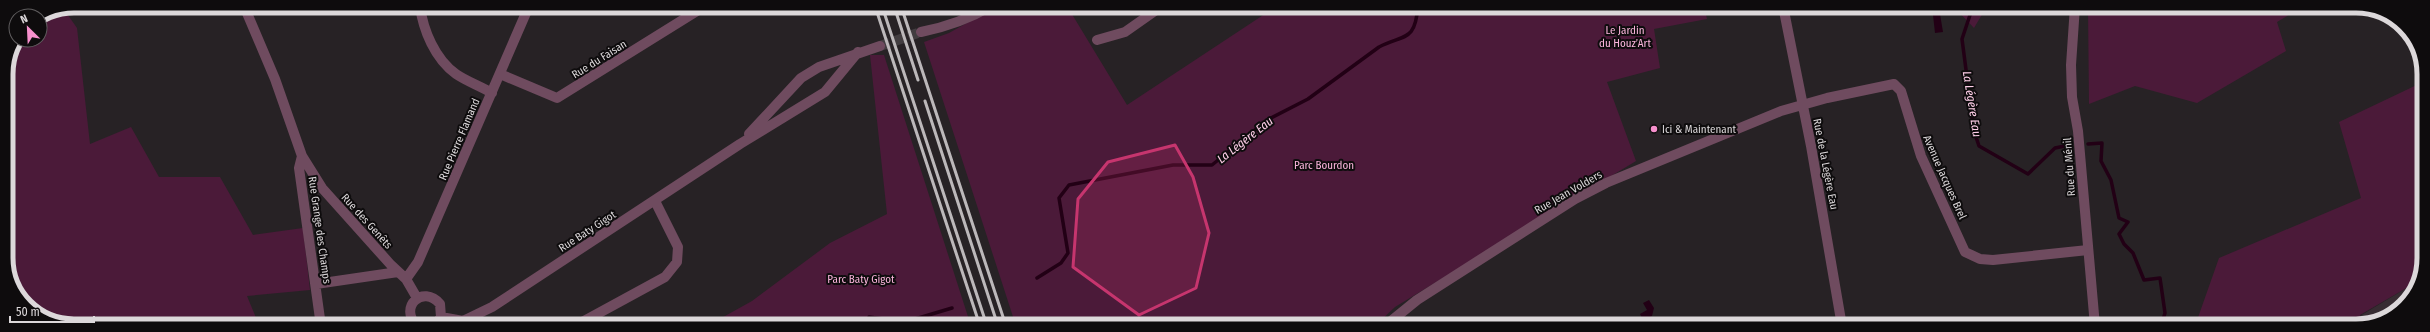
<svg xmlns="http://www.w3.org/2000/svg" width="2430" height="332" viewBox="0 0 2430 332" font-family="'Fira Sans Condensed',sans-serif">
<style>
.built{fill:#372c32}
.green{fill:#4b1a39}
.water{fill:#220015}
.lines{fill:none;stroke-linecap:round;stroke-linejoin:round}
.stream{stroke:#220015;stroke-width:3.5}
.street-tunnel{stroke:#423d40;stroke-width:10;stroke-dasharray:10 5;stroke-linecap:butt}
.street{stroke:#6f4b5f;stroke-width:10}
.rail{stroke:#bcb8ba;stroke-width:3}
.marked{fill:#c6356e;fill-opacity:0.2;stroke:#c6356e;stroke-width:3;stroke-linejoin:round}
.poi-dot{fill:#f790cd;stroke:#0e0c0d;stroke-width:1.5}
.labels{text-anchor:middle;stroke-width:4;stroke-linejoin:round;paint-order:stroke}
.park-label{font-size:11px;fill:#fab4db;stroke:#0e0c0d}
.street-label{font-size:11px;fill:#dcd8da;stroke:#0e0c0d}
.poi-label{font-size:11px;fill:#dcd8da;stroke:#0e0c0d;text-anchor:start}
.water-label{font-size:12px;font-style:italic;fill:#ffcfe9;stroke:#0e0c0d}
.rim{fill:none;stroke:#dcd8da;stroke-width:5}
</style>
<rect width="100%" height="100%" fill="#272225"/>
<path class="built" d="M2415,283L2401,309L2362,324L2360,316Z"/>
<path class="green" d="M997,6H1067L1127,105L1277,6H1704L1707,19L1654,29L1660,68L1607,82L1636,161L1395,307L1375,326H1016L924,42L949,33Z
M1953,6H1987L1974,28Z
M2088,6L2302,7L2277,22L2286,51L2197,103L2135,86L2089,104Z
M63,8L77,28L90,144L131,127L159,177H220L253,235L303,228L310,290L247,296L259,325H129L126,322L122,325H66L29,309L8,275L6,74L11,48L17,40H40V17L48,11Z
M870,55H884L971,326H707L752,301L830,243L887,214Z
M2423,82V266L2415,283L2360,315L2362,324L2356,326H2195L2219,258L2361,198L2339,122Z
M2402,307L2401,309L2368,322L2366,316Z"/>
<path class="water" d="M1940,14L1943,32L1935,33L1933,15Z
M1649,300L1654,308L1652,316L1643,320L1640,314L1647,310L1643,303Z"/>
<g class="lines">
<path class="stream" d="M1973,6L1962,39L1974,131L1979,146L2028,174L2055,148L2065,146
M2088,144L2102,143L2101,161L2111,180L2119,218L2128,222L2119,234L2124,244L2133,253L2144,280L2160,278L2165,313L2161,326
M1037,278L1061,263L1068,253L1059,198L1069,185L1173,165H1212L1267,120L1308,99L1379,47C1405,34 1415,42 1418,6
M869,317L905,322L952,308
M826,326H831
M875,326L876,318"/>
<path class="street-tunnel" d="M880,46L921,32"/>
<path class="street" d="M244,6L275,79L302,156L322,188L391,265L406,279L417,298
M420,6C423,30 435,59 456,74C466,81 480,86 492,93
M1783,6L1811,146L1842,326
M2075,6L2071,65L2072,97L2078,131L2095,326
M921,32C946,27 969,19 991,6
M1097,40L1125,32L1162,6
M500,74L557,98L705,6
M749,134L801,78L819,67L880,46
M302,156L299,168L321,326
M406,279L418,262L529,6
M316,284L398,272
M441,317L463,321L492,307L740,144L825,92L858,52
M417,326C398,307 423,284 440,304L441,317L434,326
M575,326L665,277L677,262L678,247L655,201
M1385,326L1417,300L1575,199L1606,183L1781,111L1827,98L1894,84L1901,91L1921,156L1965,252L1980,259L1993,260L2088,250"/>
<path class="rail" d="M875,6L980,326
M882,6L987,326
M894,6L918,80
M901,6L1006,326
M925,101L998,326"/>
</g>
<path class="marked" d="M1175,145L1193,177L1209,233L1196,288L1139,315L1073,267L1078,199L1108,162Z"/>
<circle class="poi-dot" cx="1654" cy="129" r="4"/>
<g class="labels">
<g class="park-label">
<text x="1625" y="34">Le Jardin<tspan x="1625" dy="13">du Houz’Art</tspan></text>
<text x="1324" y="169">Parc Bourdon</text>
<text x="861" y="283">Parc Baty Gigot</text>
</g>
<g class="street-label">
<text transform="translate(599 59) rotate(-32)" y="4">Rue du Faisan</text>
<text transform="translate(459 139) rotate(-67)" y="4">Rue Pierre Flamand</text>
<text transform="translate(1826 164) rotate(79)" y="4">Rue de la Légère Eau</text>
<text transform="translate(2069 167) rotate(-94)" y="4">Rue du Ménil</text>
<text transform="translate(1945 177) rotate(66)" y="4">Avenue Jacques Brel</text>
<text transform="translate(1568 192) rotate(-30)" y="4">Rue Jean Volders</text>
<text transform="translate(367 221) rotate(48)" y="4">Rue des Genêts</text>
<text transform="translate(320 230) rotate(82)" y="4">Rue Grange des Champs</text>
<text transform="translate(587 231) rotate(-33)" y="4">Rue Baty Gigot</text>
</g>
<g class="poi-label">
<text x="1662" y="133">Ici &amp; Maintenant</text>
</g>
<g class="water-label">
<text transform="translate(1972 104) rotate(81)" y="4">La Légère Eau</text>
<text transform="translate(1245 140) rotate(-38)" y="4">La Légère Eau</text>
</g>
</g>
<path d="M0 0H2430V332H0ZM74 13H2356A61 61 0 0 1 2417 74V258A61 61 0 0 1 2356 319H74A61 61 0 0 1 13 258V74A61 61 0 0 1 74 13Z" fill="#0e0c0d" fill-rule="evenodd"/>
<path class="rim" d="M74 13H2356A61 61 0 0 1 2417 74V258A61 61 0 0 1 2356 319H74A61 61 0 0 1 13 258V74A61 61 0 0 1 74 13Z"/>
<g transform="translate(28 28) rotate(336)"><circle r="19" fill="#0e0c0d" stroke="#605e5f"/>
<path d="M0-3L7 15L0 10L-7 15Z" fill="#f790cd"/>
<text y="-6" font-size="11" font-weight="bold" text-anchor="middle" fill="#dcd8da">N</text>
</g>
<path d="M10 316v6h84v-6" fill="none" stroke="#dcd8da" stroke-width="2"/>
<text x="16" y="316" font-size="12" fill="#dcd8da" stroke="#0e0c0d" stroke-width="3" paint-order="stroke">50 m</text>
</svg>
